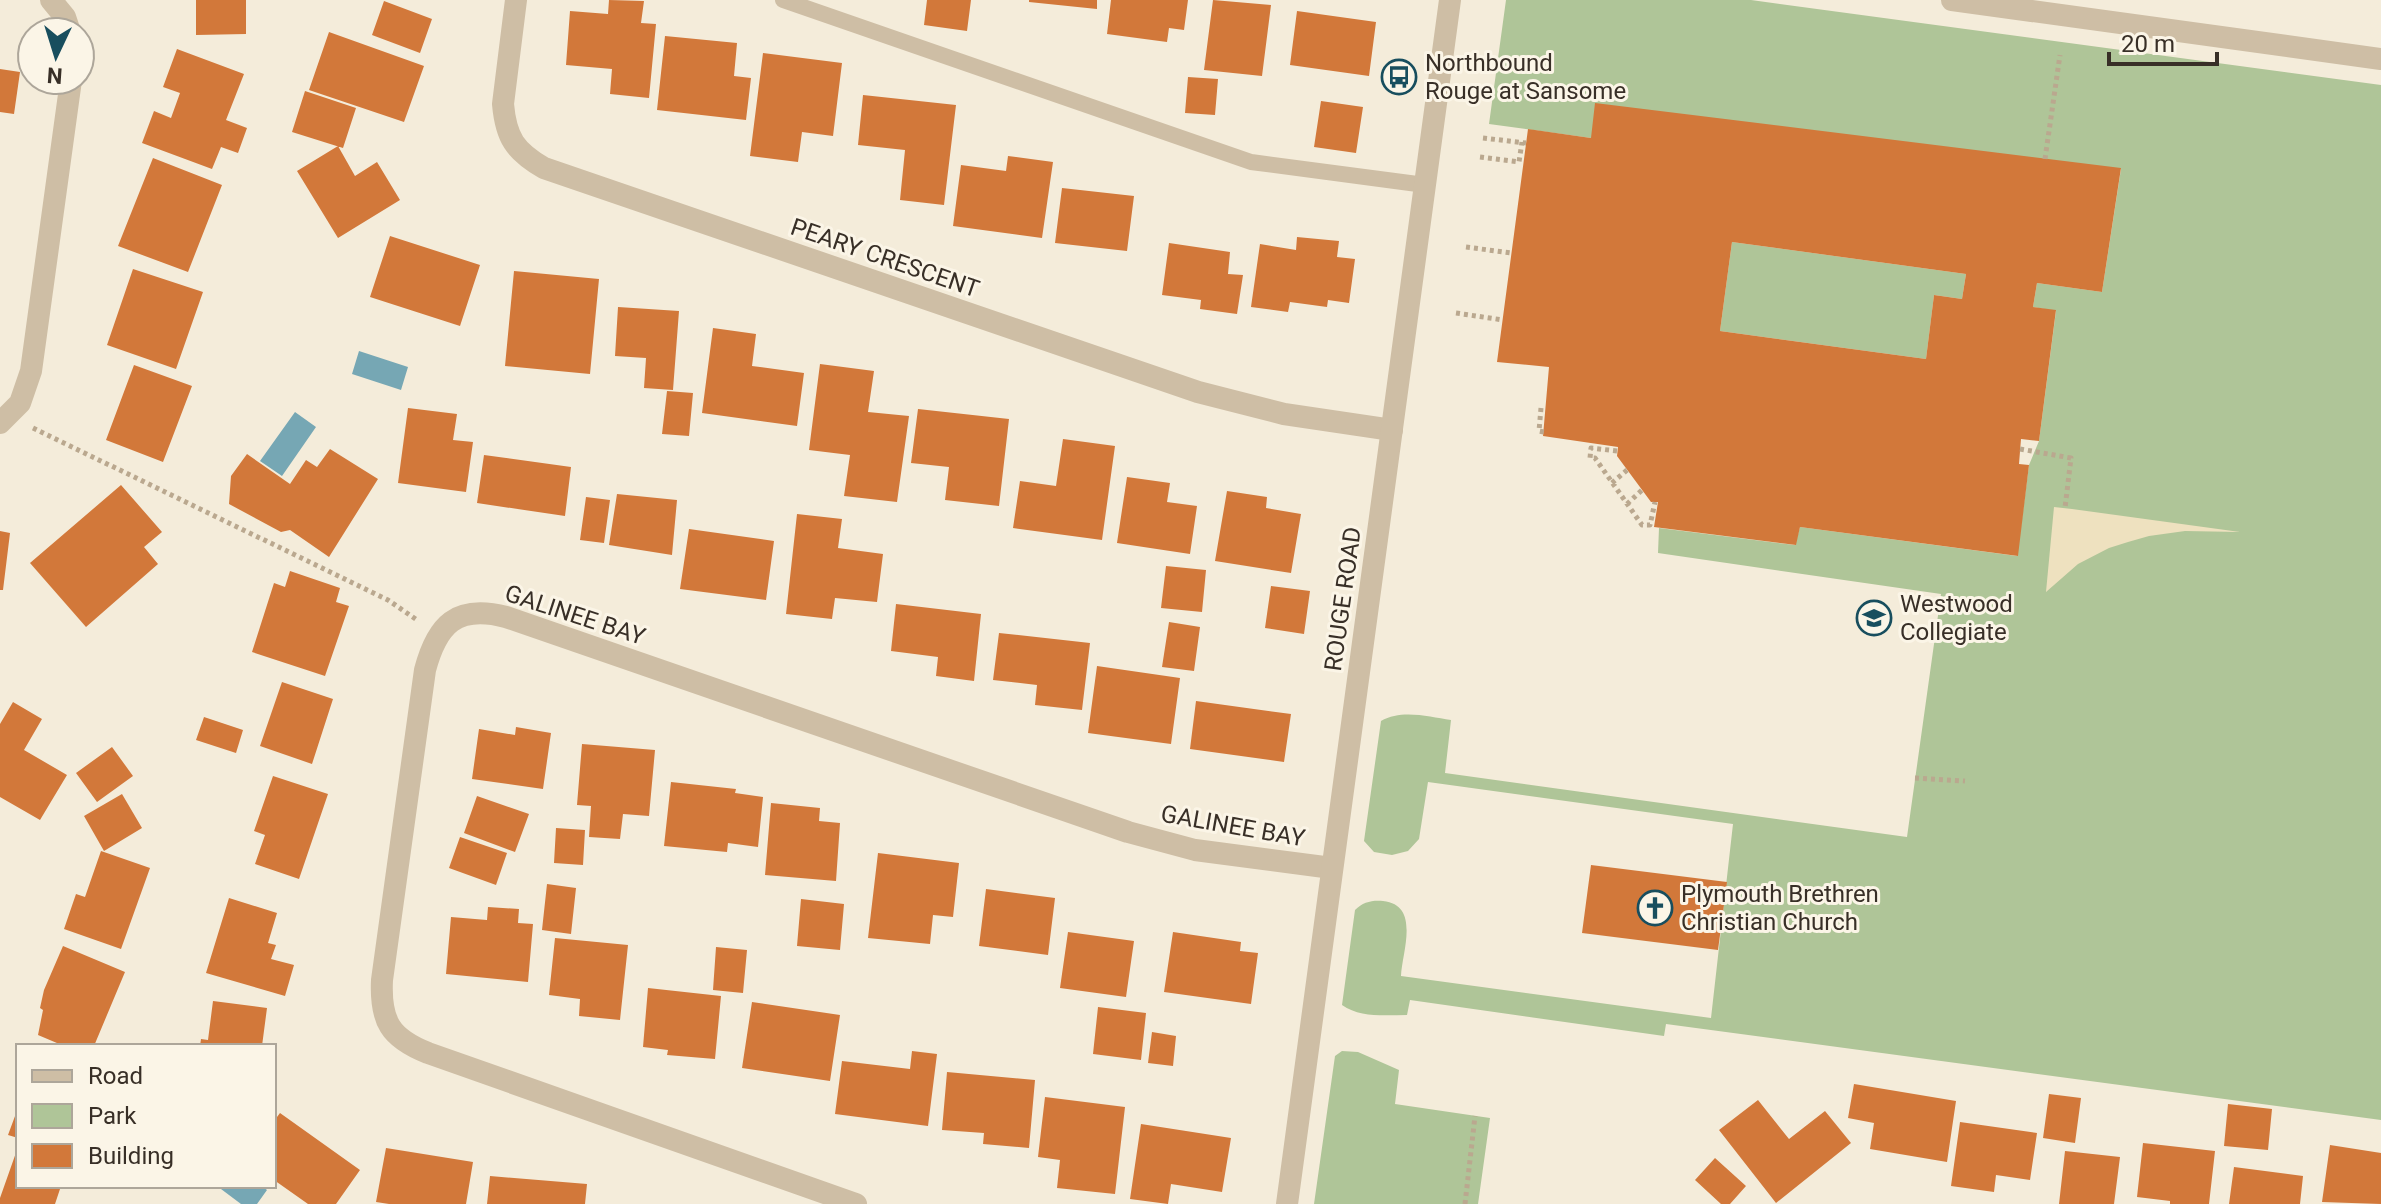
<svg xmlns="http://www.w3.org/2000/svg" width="2381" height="1204" viewBox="0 0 2381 1204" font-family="Roboto,sans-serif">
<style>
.green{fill:#afc598}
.plaza{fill:#eee1bf}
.water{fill:#76a7b4}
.building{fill:#d2783a;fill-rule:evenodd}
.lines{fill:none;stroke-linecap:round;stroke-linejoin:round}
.path{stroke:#baa88f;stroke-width:5;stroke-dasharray:4 4;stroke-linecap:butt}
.service{stroke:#cebea5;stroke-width:16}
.minor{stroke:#cebea5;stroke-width:22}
.tertiary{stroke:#cebea5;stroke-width:22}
.labels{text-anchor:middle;stroke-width:6;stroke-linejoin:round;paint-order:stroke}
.poi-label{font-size:24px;fill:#382f27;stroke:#fbf5e7;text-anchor:start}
.street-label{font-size:24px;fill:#382f27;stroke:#fbf5e7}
</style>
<rect width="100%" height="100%" fill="#f4ecda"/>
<path class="green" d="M1506,0H1751L2381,85V1120L1666,1024L1664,1036L1410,1000L1407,1015C1385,1015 1360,1018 1342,1005L1355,910C1363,902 1372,900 1383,901C1421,905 1402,952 1401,976L1711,1018L1733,824L1428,782L1419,839L1408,851L1392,855L1374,852L1364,841L1381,721C1402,709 1429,717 1451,720L1445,773L1907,837L1941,594L1658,553L1659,528L1795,545L1800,527L2017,556L2029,465L2039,441L2056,311L2033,307L2037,283L2102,292L2121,169L1591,138L1489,124Z
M1732,242L1966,274L1962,299L1934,295L1926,359L1720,331Z
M1342,1051L1358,1052L1399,1070L1395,1104L1490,1118L1478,1204H1314L1335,1056Z"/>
<path class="plaza" d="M2054,507L2072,509L2240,532L2185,531L2149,536L2128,542L2109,548L2078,564L2046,592Z"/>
<path class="water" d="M359,351L408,367L401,390L352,374Z
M295,412L316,427L282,476L260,461Z
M217,1186H262L267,1190L257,1204H241Z"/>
<path class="building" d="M196,0H246V34L196,35Z
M609,0L644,1L641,23L656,24L649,98L610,94L612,69L566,65L570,11L608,14Z
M927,0H971L967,31L924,25Z
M1029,0H1097V9L1029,2Z
M1111,0H1188L1184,30L1169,28L1167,42L1107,34Z
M1213,0L1271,5L1262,76L1204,70Z
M384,1L432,19L420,53L372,35Z
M1297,11L1376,22L1369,76L1290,65Z
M329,32L424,66L404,122L309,90Z
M665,36L737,43L734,76L751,78L746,120L657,110Z
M177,49L244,74L226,120L247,128L238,153L221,147L212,169L142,143L154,111L171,118L180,93L163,87Z
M763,53L842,63L833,136L802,132L798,162L750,156Z
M0,69L20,72L14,114L0,112Z
M1188,77L1218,79L1215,115L1185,113Z
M305,91L356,108L343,148L292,132Z
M863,95L956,105L944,205L900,200L905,150L858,145Z
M1321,101L1363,107L1356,153L1314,147Z
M1595,103L2121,168L2102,292L2037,283L2033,307L2056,310L2039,441L2021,439L2019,464L2029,465L2018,556L1800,527L1796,545L1654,527L1658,502H1651L1617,456L1618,447L1543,436L1549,367L1497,362L1528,129L1591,138ZM1732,242L1966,274L1962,299L1934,295L1926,359L1720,331Z
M338,146L355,176L377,162L400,200L338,238L297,171Z
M1008,156L1053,162L1042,238L953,226L961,165L1006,171Z
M153,158L222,185L188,272L118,246Z
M1062,188L1134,196L1127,251L1055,243Z
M390,236L480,265L460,326L370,297Z
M1297,237L1339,241L1337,257L1355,259L1349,303L1328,300L1327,307L1290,302L1288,312L1251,307L1260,244L1296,250Z
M1169,243L1230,252L1228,274L1243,275L1237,314L1200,309L1201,300L1162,295Z
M133,269L203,292L176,369L107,345Z
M514,271L599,279L590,374L505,366Z
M618,307L679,311L673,390L644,388L646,358L615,356Z
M713,328L756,334L752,366L804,373L797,426L702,413Z
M820,364L874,371L868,412L909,416L897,502L844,496L850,455L809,450Z
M134,365L192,386L163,462L106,440Z
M667,391L693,393L689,436L662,434Z
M408,408L457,414L453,440L473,442L466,492L398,483Z
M918,409L1009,419L999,506L945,500L949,467L911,463Z
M1063,439L1115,446L1102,540L1013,528L1020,481L1056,486Z
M330,449L378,479L329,557L290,530L281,532L229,504L231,476L247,454L290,484L306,460L317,467Z
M484,455L571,467L565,516L477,503Z
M1127,477L1170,483L1167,502L1197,506L1190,554L1117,543Z
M121,485L162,532L144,547L158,564L86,627L30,563Z
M1227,491L1267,497L1266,508L1301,514L1291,573L1215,561Z
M617,494L677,500L672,555L609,545Z
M586,497L610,500L604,543L580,540Z
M797,514L842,519L838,548L883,554L877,602L835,598L832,619L786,614Z
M689,529L774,541L766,600L680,589Z
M0,531L10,533L3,590H0Z
M1166,566L1206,570L1202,612L1161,608Z
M290,571L340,588L336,602L349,606L325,676L252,652L274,583L285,587Z
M1271,586L1310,591L1304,634L1265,628Z
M896,604L981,614L974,681L936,676L938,657L891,651Z
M1169,622L1200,627L1194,671L1162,667Z
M999,633L1090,643L1082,710L1035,705L1037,685L993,680Z
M1097,666L1180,678L1171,744L1088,733Z
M282,682L333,699L312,764L260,746Z
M1196,701L1291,714L1284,762L1190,749Z
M13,702L42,719L24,750L67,775L40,820L0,797V724Z
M204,717L243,730L236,753L196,740Z
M516,727L551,733L543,789L472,779L479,729L515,735Z
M582,744L655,750L649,816L623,814L620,839L589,837L591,806L577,805Z
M112,747L133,776L97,802L76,773Z
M273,776L328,794L299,879L255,864L265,835L254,831Z
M671,782L736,789L735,793L763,797L758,847L728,843L727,852L664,846Z
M122,794L142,828L104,851L84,816Z
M477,796L529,814L515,852L464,833Z
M771,803L820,808L819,821L840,823L836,881L765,875Z
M556,828L585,830L583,865L554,863Z
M460,837L507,853L496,885L449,868Z
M101,851L150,868L121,949L64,929L76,894L85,897Z
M878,853L959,863L953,917L933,915L930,944L868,938Z
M1591,865L1727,882L1718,950L1582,933Z
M547,884L576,888L571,934L542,930Z
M986,889L1055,898L1048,955L979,946Z
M229,898L277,913L268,943L276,945L271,959L294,965L285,996L206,973Z
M801,899L844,904L840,950L797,946Z
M488,907L519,909L518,923L533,924L528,982L446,974L451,917L487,920Z
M1068,932L1134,941L1126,997L1060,988Z
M1173,932L1241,942L1240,951L1258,953L1251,1004L1164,992Z
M555,938L628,945L620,1020L579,1016L580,999L549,995Z
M63,946L125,972L94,1046H64L38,1035L43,1010L40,1008L44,990Z
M716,947L747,950L743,993L713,990Z
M648,988L721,996L715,1059L667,1055L668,1050L643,1047Z
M213,1001L267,1008L262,1046H200L201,1039L208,1040Z
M752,1002L840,1015L830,1081L742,1068Z
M1098,1007L1146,1013L1141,1060L1093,1054Z
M1152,1032L1176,1036L1173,1066L1148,1063Z
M912,1051L937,1054L928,1126L835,1114L842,1061L910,1069Z
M947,1072L1035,1080L1029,1148L983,1144L984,1133L942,1130Z
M1854,1084L1956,1101L1947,1162L1870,1149L1874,1123L1848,1118Z
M2049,1094L2081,1098L2075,1143L2043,1138Z
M1045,1097L1125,1107L1115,1194L1057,1188L1060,1160L1038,1157Z
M1758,1100L1789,1139L1825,1111L1851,1143L1776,1203L1719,1130Z
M2228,1104L2272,1109L2268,1150L2224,1146Z
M18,1108V1138L8,1135Z
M280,1113L360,1170L336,1204H308L274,1180V1121Z
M1960,1122L2037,1133L2030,1180L1996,1175L1994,1192L1951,1186Z
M1141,1124L1231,1138L1222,1192L1171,1184L1168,1204L1130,1199Z
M2143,1143L2215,1151L2209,1204H2170V1201L2137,1197Z
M2330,1145L2381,1153V1204L2322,1202Z
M18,1147V1186H61L55,1204H0V1198Z
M386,1148L473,1162L466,1204H389L376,1202Z
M2065,1151L2120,1157L2114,1204H2059Z
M1715,1158L1746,1186L1730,1204H1721L1695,1180Z
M2234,1167L2303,1176L2300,1204H2229Z
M490,1176L587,1184L585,1204H487Z"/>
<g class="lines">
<path class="path" d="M1483,138L1526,143
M1480,157L1519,162L1522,142
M2045,159L2060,55
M1466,247L1511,253
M1456,313L1503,320
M1541,408L1539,431L1544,432
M33,428L388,600L417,620
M2020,449L2071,458L2065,508
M1617,451L1591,448L1590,458H1595L1642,525H1650L1655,502
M1612,483L1627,470
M1627,504L1642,490
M1915,778L1965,781
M1465,1204L1475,1116"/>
<path class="service" d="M783,0L1251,162L1425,185"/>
<path class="minor" d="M51,0L65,17L70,32
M516,0L503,104C506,138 515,151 544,168L1198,392L1284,414L1392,430
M0,423L20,403L31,371L71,80
M856,1204L428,1053C390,1038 380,1021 382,980L425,670C437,625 456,604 506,617L1128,832L1195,850L1332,868"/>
<path class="tertiary" d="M1952,0L2381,59
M1287,1204L1450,0"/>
</g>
<defs>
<g id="bus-ring" transform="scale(1.8)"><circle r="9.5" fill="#fbf5e7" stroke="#184e5e" stroke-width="1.5"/><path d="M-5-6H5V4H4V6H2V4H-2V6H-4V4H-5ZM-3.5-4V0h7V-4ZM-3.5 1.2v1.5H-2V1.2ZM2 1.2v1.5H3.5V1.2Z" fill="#184e5e"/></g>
<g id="school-ring" transform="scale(1.8)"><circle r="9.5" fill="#fbf5e7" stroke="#184e5e" stroke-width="1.5"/><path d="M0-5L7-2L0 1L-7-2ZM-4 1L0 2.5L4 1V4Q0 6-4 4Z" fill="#184e5e"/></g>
<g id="church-ring" transform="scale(1.8)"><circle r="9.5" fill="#fbf5e7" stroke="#184e5e" stroke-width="1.5"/><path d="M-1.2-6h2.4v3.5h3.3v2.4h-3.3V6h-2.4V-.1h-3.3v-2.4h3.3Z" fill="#184e5e"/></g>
</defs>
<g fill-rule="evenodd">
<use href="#bus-ring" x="1399" y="77"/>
<use href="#school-ring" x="1874" y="618"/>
<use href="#church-ring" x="1655" y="908"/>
</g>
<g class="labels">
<g class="poi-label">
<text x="1425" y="71">Northbound<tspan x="1425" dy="28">Rouge at Sansome</tspan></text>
<text x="1900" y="612">Westwood<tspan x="1900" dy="28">Collegiate</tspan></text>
<text x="1681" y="902">Plymouth Brethren<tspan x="1681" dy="28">Christian Church</tspan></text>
</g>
<g class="street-label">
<text transform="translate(885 258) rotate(19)" y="8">PEARY CRESCENT</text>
<text transform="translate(1343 599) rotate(-82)" y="8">ROUGE ROAD</text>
<text transform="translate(575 615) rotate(18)" y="8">GALINEE BAY</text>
<text transform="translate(1233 826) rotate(10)" y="8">GALINEE BAY</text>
</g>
</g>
<rect x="16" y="1044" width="260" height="144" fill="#fbf5e7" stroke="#ada69a" stroke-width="2"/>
<rect x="32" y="1070" width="40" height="12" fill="#cebea5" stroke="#ada69a" stroke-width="2"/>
<text x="88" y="1084" font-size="24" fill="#382f27">Road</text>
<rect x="32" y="1104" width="40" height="24" fill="#afc598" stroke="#ada69a" stroke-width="2"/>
<text x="88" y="1124" font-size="24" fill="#382f27">Park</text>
<rect x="32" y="1144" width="40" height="24" fill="#d2783a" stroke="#ada69a" stroke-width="2"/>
<text x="88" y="1164" font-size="24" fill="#382f27">Building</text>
<g transform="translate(56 56) rotate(184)"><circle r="38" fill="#fbf5e7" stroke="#ada69a" stroke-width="2"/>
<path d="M0-6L14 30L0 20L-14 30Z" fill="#184e5e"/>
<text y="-12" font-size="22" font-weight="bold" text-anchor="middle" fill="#382f27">N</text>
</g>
<path d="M2109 52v12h108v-12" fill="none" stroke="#382f27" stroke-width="4"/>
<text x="2121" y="52" font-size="24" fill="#382f27" stroke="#fbf5e7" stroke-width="6" paint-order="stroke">20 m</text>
</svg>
